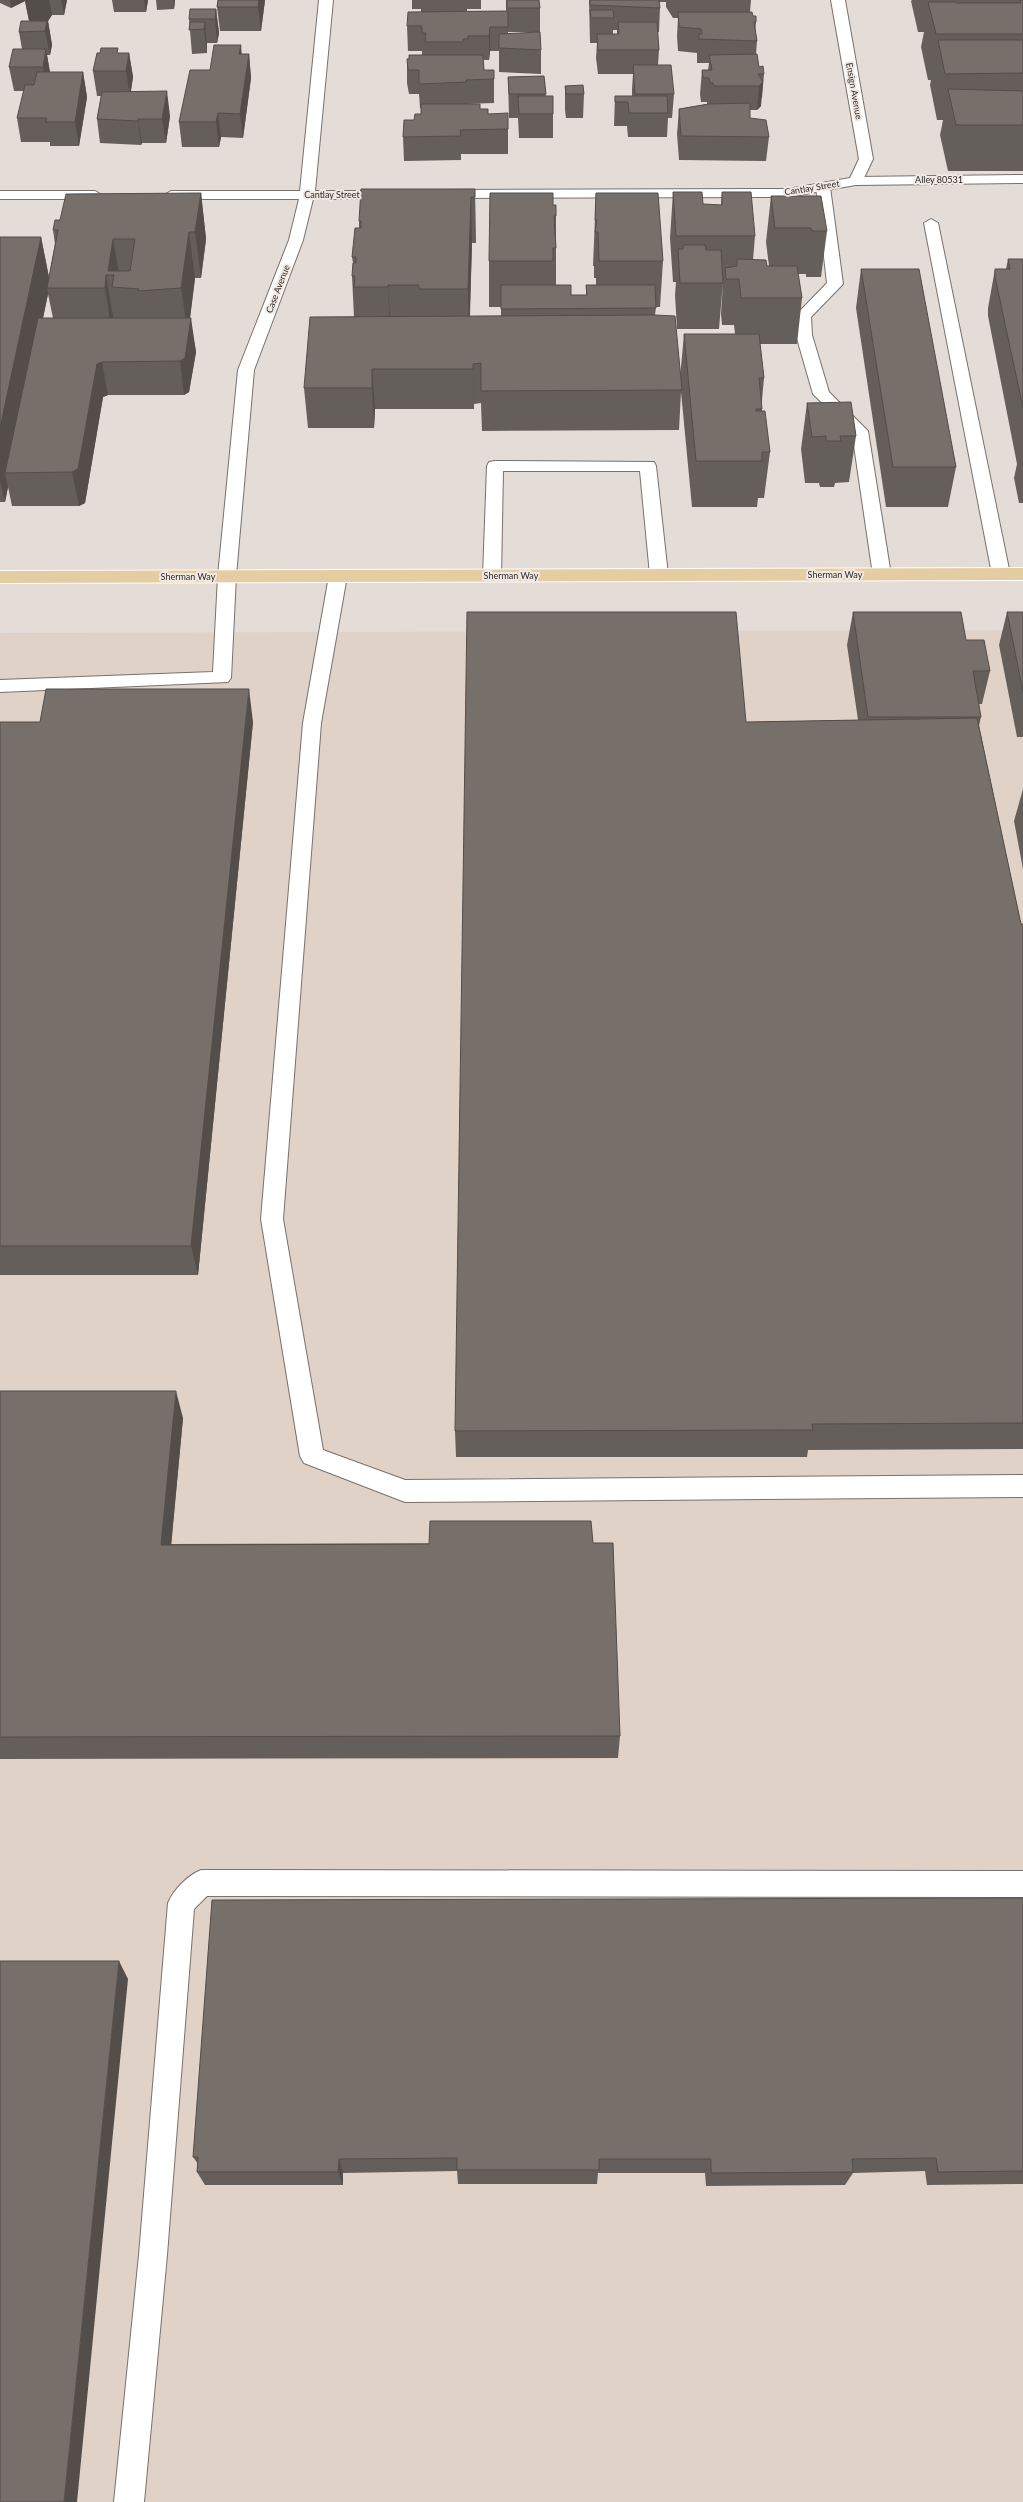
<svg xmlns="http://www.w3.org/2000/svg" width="1023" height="2502" viewBox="0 0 1023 2502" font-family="Lato,sans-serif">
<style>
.built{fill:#e0d2c7}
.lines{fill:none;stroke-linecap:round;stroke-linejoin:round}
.lane-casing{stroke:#78716c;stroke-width:2}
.street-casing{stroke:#78716c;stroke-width:2}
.primary-casing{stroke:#fff;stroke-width:2}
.lane{fill:#fff;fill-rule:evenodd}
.street{fill:#fff;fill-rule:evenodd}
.primary{fill:#e6cca2;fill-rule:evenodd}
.wall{fill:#655f5b;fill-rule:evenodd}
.shaded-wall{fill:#534e4a}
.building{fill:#766f6a;stroke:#534e4a;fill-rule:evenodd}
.labels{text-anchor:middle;stroke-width:4;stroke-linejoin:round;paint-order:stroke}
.far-street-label{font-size:9px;fill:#2c2927;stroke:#f1eae4}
</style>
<rect width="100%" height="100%" fill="#e4dcd7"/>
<path class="built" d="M1023,630V2502H0V633Z"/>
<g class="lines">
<g class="lane-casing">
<path id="lane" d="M1023,175V183L856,185L849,181L856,177Z
M823,183L830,187L843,284L811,317L812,335L829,392L868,431L891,575L888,579H876L873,575L852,432L813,394L796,335L795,316L827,283L816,187Z
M931,219L938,223L1010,574L1007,578H995L992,574L924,223Z
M495,461L654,462L656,466L668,575L665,579H653L650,575L640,471H503L501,576L498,580H486L483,576L487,466L489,462Z
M227,570L233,572L236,576L231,678L228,682L0,692V680L213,672L218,576L221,572Z
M338,570L344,572L347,576L321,723L283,1219L323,1450L405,1480L1023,1475V1497L405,1502L304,1463L300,1456L261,1219L303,723L329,576L332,572Z
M201,1870L1023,1871V1897L207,1896L194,1909L167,2255L144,2502H114L139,2255L168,1903C174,1889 187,1876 201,1870Z"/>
</g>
<g class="street-casing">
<path id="street" d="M319,0H333L315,191H391L398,195L391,199H313L303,240L254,370L236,576L233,580H221L218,576L238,370L289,240L299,199H171L164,195L171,191H300Z
M831,0H845L873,159L861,184L788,197L445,198L438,194L445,190L788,189L850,178L859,159Z
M0,191H95L102,195L95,199H0Z"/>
</g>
<g class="primary-casing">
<path id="primary" d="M1023,568V580L0,583V571Z"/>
</g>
<use href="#lane" class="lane"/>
<use href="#street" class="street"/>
<use href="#primary" class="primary"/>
</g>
<path class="wall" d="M0,0H67L64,15H52L48,21L52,45L50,55H47L50,72H83L87,97L79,146H50V142H21L17,118L24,91H14L9,67L22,49L19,32L29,21L25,1L11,8L0,3Z
M112,0H148L146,12H114Z
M156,0H175L174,9L157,10Z
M218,0H265L261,31H220L217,7Z
M412,0H481V9H467V11H506V0L540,8V32H508V34L541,50V74L499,72V51H490L489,60H483L484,70H494V103L466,104L488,114L508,129V154H461V160L404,161L403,137L414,120L421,114V108H420L419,94H409L407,83V59L422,55V51H408L407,26L421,12V9H412Z
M589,0H751L750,12L756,22L755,33L757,41L756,54L759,67L764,74L762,98H761V106L757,110H750V118L769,137L766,161L679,160L677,134L679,109L707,104V102H701L700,94L702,70H708L709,63H697V53L678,51L677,36L678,18H673L666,7V2H659L660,8L659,32H657L659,50L658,65L674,94L672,118H668L667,137H628L627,126H614L615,96H632V89L633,74H598L596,58L597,43H590ZM613,30H617V34H613Z
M912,0H1023V171H948L940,135L943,120H937L930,85L931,80H928L921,47L924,32H918L911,1Z
M216,9L219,33L217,43H207V53L192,54L189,19Z
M241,45V54H249L251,78L243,138L221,137L219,147H182L179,122L210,70Z
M119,53H129L133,77L131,91L170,116L166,143H142L141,145L100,143L97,119L101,96H97L93,71Z
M544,76L546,96L553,114V138H519L518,118H509L508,77Z
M565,86L584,94L583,118H566L565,110Z
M475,189L476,243H472L470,316H501V307H489V261L553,205L556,216V285L571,295H586V285H596V278H594V266H593L596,193L663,261L660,307H656L655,315L680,378L684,334H735L734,325H722L721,314L723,282L719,329H677L675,295L676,282H673L670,238L673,192L703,204L721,205L722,192L755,236L753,260L767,266H769L766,242L771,196L827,231L821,277H806V274H798L802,298L797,344H760L764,378L762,400V411L770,452L764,498H758L757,507H692L681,392L679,430L482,431L481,403L474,404V409H375L374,428H308L304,388L354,317L352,276L353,263L352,257L359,228V221Z
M201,193L206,239L201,278H195L190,318L196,352L189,392L184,395H108L103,397L85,503L79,506H12L8,487L5,502H0V237H41L49,277L55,244L53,230L60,220ZM48,294L53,318H43Z
M1008,259H1023V503H1019L1014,478L1017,464L988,316V308L995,269H1006Z
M861,269L956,467L948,507H886L856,308Z
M807,403L856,436L849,482L835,483L834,487H820L819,483H805L801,449Z
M853,612L966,640L990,671L982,704H979L981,717L979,726L1021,924H1023V1449L808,1450L807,1457H456L455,1431L746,722L858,720L847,645Z
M1007,612H1023V737H1017L999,645Z
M0,722H253L198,1275H0Z
M1023,789V869L1014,821Z
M0,1391L183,1418L171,1544L593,1543L620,1736L618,1758L0,1759Z
M1023,1898V2184L927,2185L925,2171L853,2173L845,2185L706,2186L705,2173H598L597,2184H458L457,2171L343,2173V2185H205L197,2172L198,2164L193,2157Z"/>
<path class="shaded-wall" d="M10,0H49L52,15L48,21L52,45L50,55L45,31L30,25L25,1L11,8Z
M61,0H67L64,15Z
M144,0H148L146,12Z
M173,0H175L174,9Z
M259,0H265L261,31L258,7Z
M216,9L219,33L217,43L215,19Z
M205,22L207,46V53L204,29Z
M490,27V51L489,60V36Z
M241,45L243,70L239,54Z
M46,49L50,73L47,91L43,67Z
M129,53L133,77L130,96L126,71Z
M249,54L251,78L243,138L240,114Z
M83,72L87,97L79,146L75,122Z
M763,82L761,106L757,110L759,86Z
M167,91L170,116L166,143L162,119Z
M218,113L221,137L219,147L216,122Z
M138,119L142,143L141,145L138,121Z
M475,189L476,235V243Z
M201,193L206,239L201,278L195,232Z
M471,197L472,243L469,335L468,289Z
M189,232L195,278L188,334L181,288Z
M41,237L50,283L47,288L48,294L11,473H5L8,487L5,502L0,481V428Z
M113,239L121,285L114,275L108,271Z
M106,275L114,322L112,334L105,288Z
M388,285L391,332L390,334L388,287Z
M191,318L196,352L189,392L184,395L180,361Z
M102,362L108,395L103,397L85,503L79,506L72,472L97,364Z
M473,364L474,404V409L473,369Z
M372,369L375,409L374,428L372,388Z
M249,689L253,722L198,1275L191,1246Z
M176,1391L183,1418L169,1569L161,1545Z
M119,1961L128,1979L77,2502H64Z
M339,2159L343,2173V2185L338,2172Z"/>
<path class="building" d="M218,0H259L258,7H217Z
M507,0H539L540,8H507Z
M590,0H659L660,8L590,5Z
M1020,0H1023V34H936L928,2H955L956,3H1021Z
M190,9H216L215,19H189Z
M590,10H613L614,18H591Z
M508,11V27H490L489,36H468V39H463V42H425L426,33H422V26H407L408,12Z
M678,12H752L753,16H756V22H754L757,41L699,39V34H702L701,29L679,27Z
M21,21H47L45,31L19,32Z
M190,22H205L204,29L189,30Z
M618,22H657L659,50H598L597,34H619Z
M540,32L541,50L499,48V34Z
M938,40H1023V73L945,74Z
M214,45H241L239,54H249L240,114L218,113L216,122H179L190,70H210Z
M101,48H118L117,53H129L126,71H93L97,53H100Z
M13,49H46L43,67H9Z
M757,54L759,67L763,66L764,74H758L763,82L759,86H714L713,83H710L709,78H703L702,70H712L709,55Z
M409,55H483L484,70H494V79L466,80V82L419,84V70H408L407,59H409Z
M633,65H671L674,94H635Z
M37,72H83L75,122H46L47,118H17L25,85H34Z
M544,76L546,94H509L508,77Z
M583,85L584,94H566L565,86Z
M948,89L1023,91V125H956Z
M167,91L162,119H138V121L97,119L102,92Z
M518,96H553V114H519Z
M615,96H667L668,113H629L628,102H615Z
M750,103V118L766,120L769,137L681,136L679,109L709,104Z
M421,104H480V109H488V114L508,113V129L460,130L461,136L403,137L404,120H414L415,114H421Z
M361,189H475V197H471L468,289H419V285H388V287H354L355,276H352L353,263H356V257H352L355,228H361V221H359Z
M673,192H702L703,204L722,205V192H751L755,236H676Z
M201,193L195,232H189L181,288L138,291L139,289L112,287L114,275H106L105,288H47L58,230H53L55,220H60L66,194ZM113,239H135L130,271H108Z
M490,193H553V205H556V216H554L556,248H553V261H489Z
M596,193H658L663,261H599L598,232H595L597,220H595Z
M771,196H821L827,231H812L811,228H775Z
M0,237H41L0,428Z
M683,245H705L706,250H721L723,283H680L678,249H683Z
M737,259L766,260L767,266H797L802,298H741L739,279H726L725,268L737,266Z
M1008,259H1023V408L995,277V269H1010Z
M861,269H919L956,467H893Z
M501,285H571V295H587L586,285H655L656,308L501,309Z
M655,315L675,316L682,390L481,391V363L473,364V369H372V388H304L310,317Z
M38,318H191L185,358L180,361L102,362L97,364L78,469L72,472L5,473Z
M684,334H759L764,378H759L762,409H756V411H765L770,452H762V461H696Z
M851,402L856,436H840L841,441H826V436L812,437L807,403Z
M467,612H736L746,722L977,718L1021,924H1023V1423L812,1424L813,1430L455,1431Z
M853,612H961L966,640H984L990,671H973L981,717H868Z
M1007,612H1023V692Z
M46,689H249L191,1246H0V722H40Z
M0,1391H176L161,1545L429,1544L430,1521H591L593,1543H613L620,1736L0,1737Z
M1023,1898V2171L938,2172L936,2158L852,2159L853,2172L711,2173V2159H599V2170H457V2158L339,2159L338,2172H197L198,2157H193L212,1900Z
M0,1961H119L64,2502H0Z"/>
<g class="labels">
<g class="far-street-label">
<text transform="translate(854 91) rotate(80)" y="3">Ensign Avenue</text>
<text x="939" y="183">Alley 80531</text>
<text transform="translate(812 188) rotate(-9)" y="3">Cantlay Street</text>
<text x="332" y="198">Cantlay Street</text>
<text transform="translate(278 289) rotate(-69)" y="3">Case Avenue</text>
<text x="835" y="578">Sherman Way</text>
<text x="511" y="579">Sherman Way</text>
<text x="188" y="580">Sherman Way</text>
</g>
</g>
</svg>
